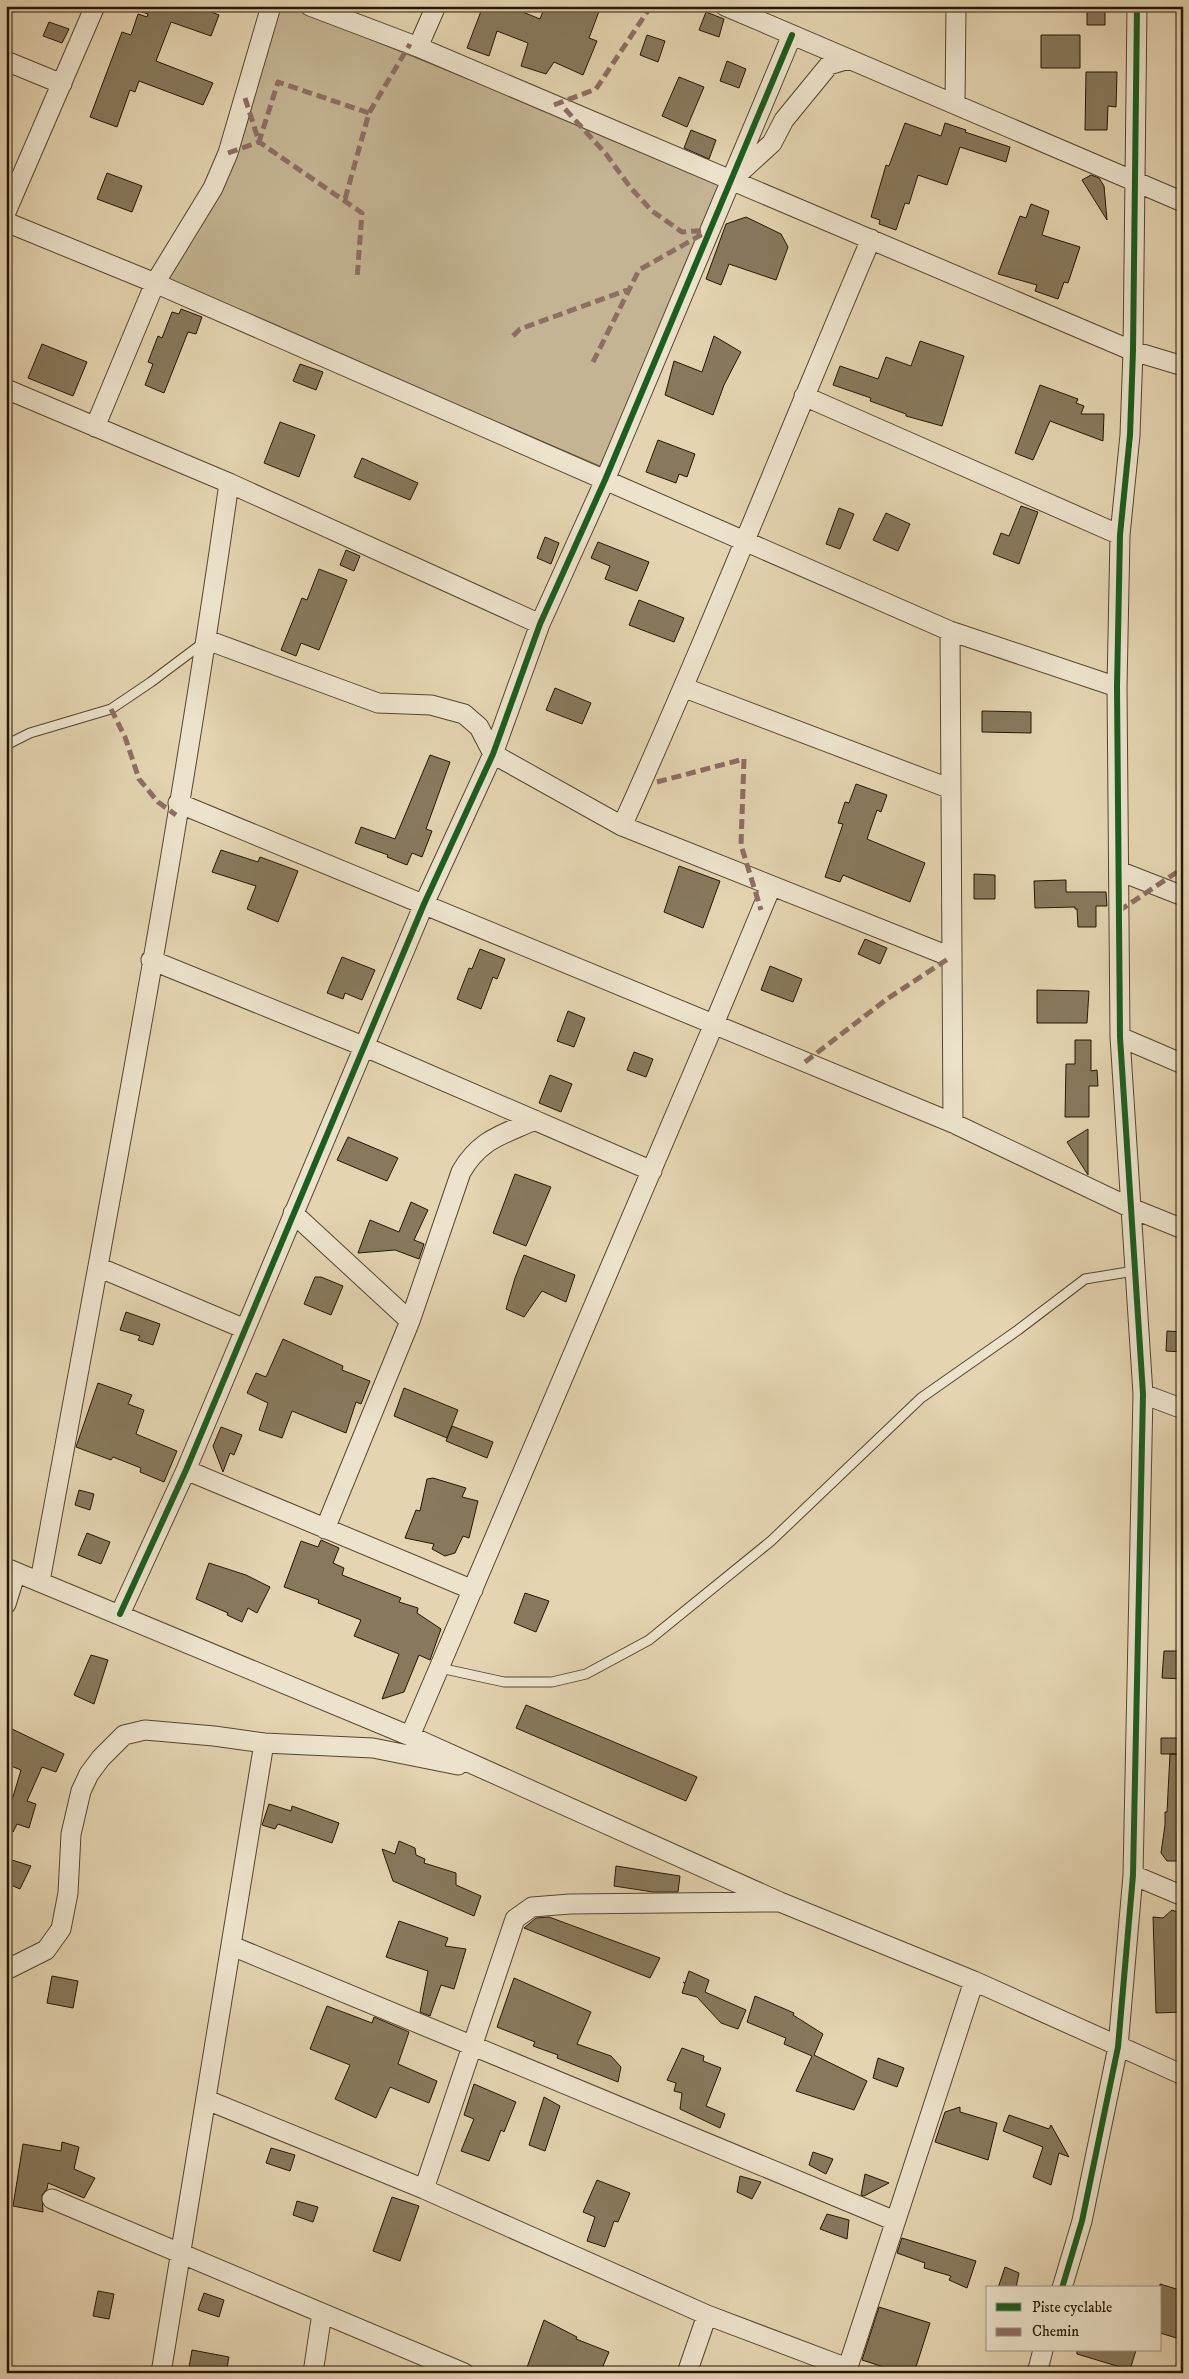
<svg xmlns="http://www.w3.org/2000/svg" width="1189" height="2379" viewBox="0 0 1189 2379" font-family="'IM FELL DW Pica',serif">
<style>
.green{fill:#c4b493;stroke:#74654b}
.building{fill:#88795d;stroke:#251603}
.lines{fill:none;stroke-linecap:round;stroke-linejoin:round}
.service-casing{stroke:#55462e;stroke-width:11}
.minor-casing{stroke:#55462e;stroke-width:21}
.service{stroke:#ede3cc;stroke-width:9}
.minor{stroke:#ede3cc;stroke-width:19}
.quiet{stroke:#8d6e63;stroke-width:5;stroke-dasharray:10 5;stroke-linecap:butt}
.cycleway-casing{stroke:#ede3cc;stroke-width:9}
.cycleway{stroke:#1b5e20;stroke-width:6}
</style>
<rect width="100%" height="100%" fill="#e4d4b1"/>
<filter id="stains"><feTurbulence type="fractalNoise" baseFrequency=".004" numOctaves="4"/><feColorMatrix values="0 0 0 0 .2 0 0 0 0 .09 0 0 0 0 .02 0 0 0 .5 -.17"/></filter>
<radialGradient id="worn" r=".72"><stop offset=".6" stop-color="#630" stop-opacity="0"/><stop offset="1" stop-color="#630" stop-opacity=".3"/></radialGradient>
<path class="green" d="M278,6H288L725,183L600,466L166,281Z"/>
<path class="building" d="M134,6H196L219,15L211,36L171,22L156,61L213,83L203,105L139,81L135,92L130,90L117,127L90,117L122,32L131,35L138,14L147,17L148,14L134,9Z
M483,6H508L540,19L545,6H601L589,38L597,41L583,75L554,62L546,74L521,66L528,43L497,31L489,56L467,48Z
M1087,6H1105V25H1087Z
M706,12L724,19L719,37L699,30Z
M49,22L69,29L62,43L43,36Z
M647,35L665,41L658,62L640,55Z
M1041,35H1080V68H1041Z
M727,61L746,69L739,88L720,81Z
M1086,72H1117L1116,107L1108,106L1107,130H1085Z
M679,77L704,87L687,127L662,116Z
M905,123L941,136L945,123L966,130L965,132L1010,147L1006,162L960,147L947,185L918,175L909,204L905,203L896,230L879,224L880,220L871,217L886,165L889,166Z
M691,130L716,140L709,159L684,148Z
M107,173L142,186L132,212L97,199Z
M1091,175L1099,178L1104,186L1107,220L1082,180Z
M1031,204L1049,211L1042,235L1080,247L1068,283L1064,282L1058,299L1035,291L1037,285L998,274L1020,216L1026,218Z
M746,217L781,234L788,247L776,280L729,264L721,285L706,279L726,224Z
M181,309L202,317L196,334L188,332L164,393L145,385L153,364L148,362L158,336L162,338L172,312L179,314Z
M714,336L741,352L724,385L713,415L665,395L674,361L702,372Z
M920,341L964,356L942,426L906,416V414L870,401L871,398L833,385L840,366L878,379L886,357L911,366Z
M42,344L87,362L73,396L28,378Z
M300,364L323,372L316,390L293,381Z
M1040,385L1078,399L1076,403L1084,406L1081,414H1104L1103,441L1050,421L1033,460L1015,453Z
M280,422L315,435L299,477L264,463Z
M658,440L695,454L687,477L679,474L676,483L646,472Z
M362,458L418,483L410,500L354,477Z
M1021,506L1038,512L1019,564L993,554L1001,533L1009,536Z
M839,508L854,514L840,549L826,544Z
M886,513L910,524L898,551L873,540Z
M545,537L559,543L551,564L537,558Z
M598,542L649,562L637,591L605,579L610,566L591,558Z
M346,550L360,556L354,571L340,565Z
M319,569L347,580L319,650L301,643L296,656L281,650L302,598L307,600Z
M639,600L684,618L674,642L629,625Z
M555,688L591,703L582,724L546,710Z
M982,711L1031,712V733L982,732Z
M430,755L450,762L426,829L432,831L422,857L412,853L407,865L387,857L388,855L355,843L361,827L395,839Z
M856,784L887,795L881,812L877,810L867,839L925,863L910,902L843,875L840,882L825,877L843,824L838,823L845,802L849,803Z
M221,850L258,862L260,857L298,871L278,922L247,909L256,886L212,872Z
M679,866L720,881L703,928L664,912Z
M974,874L995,875V899H974Z
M1066,880V892H1106L1107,906H1096V927H1078L1077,909H1075V907L1035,908L1034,881Z
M865,939L887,948L880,964L858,954Z
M480,949L505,959L497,979L493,977L481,1009L457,999L469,968L472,969Z
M342,957L375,970L362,1000L345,993L343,999L327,993Z
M770,966L802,979L793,1002L761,990Z
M1037,990L1089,991L1087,1023H1037Z
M568,1011L585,1018L574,1047L557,1041Z
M1075,1040H1091V1071L1097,1070L1098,1086H1089V1117H1065L1066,1064H1075Z
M634,1052L653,1059L646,1077L627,1070Z
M550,1075L572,1084L561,1112L539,1103Z
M1088,1129V1175L1067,1142Z
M348,1137L398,1158L387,1181L337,1160Z
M515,1174L551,1187L526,1246L493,1233Z
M411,1202L428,1210L414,1240L424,1244L419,1259L395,1250L358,1253L370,1220L399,1232Z
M524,1255L575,1275L566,1302L542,1291L524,1317L506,1309L515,1278Z
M315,1277H321L343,1286L331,1315L304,1304Z
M126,1312L160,1324L153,1345L138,1340L140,1336L120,1330Z
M1167,1331L1183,1332V1352L1166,1351Z
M283,1339L343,1366L342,1370L370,1381L361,1404L356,1402L346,1433L292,1411L282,1438L259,1430L268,1403L247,1393L256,1373L266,1377Z
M98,1383L132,1395L128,1404L144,1410L136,1434L177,1451L164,1482L140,1472L141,1468L113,1457L111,1460L76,1447Z
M404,1388L458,1410L447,1438L394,1416Z
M452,1426L493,1442L487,1458L446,1441Z
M221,1427L242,1435L234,1455L230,1453L223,1472L213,1446Z
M433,1478L466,1488L462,1497L478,1501L469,1538L463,1536L455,1553L445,1556L432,1549L434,1544L405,1538L416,1510L420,1511L427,1479Z
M79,1490L94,1494L90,1510L75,1505Z
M87,1533L110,1542L101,1564L78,1555Z
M321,1540L339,1548L333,1563L344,1568L342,1575L401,1598L399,1602L418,1608L417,1613L441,1629L430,1660L419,1655L404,1692L382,1699L399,1654L354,1636L361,1620L318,1603L319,1600L284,1587L301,1541L318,1547Z
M209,1563L246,1575L270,1587L257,1613L248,1608L242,1622L227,1615L228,1613L196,1599Z
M525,1593L549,1601L536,1632L514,1623Z
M1164,1651H1183V1679L1162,1678Z
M91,1655L108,1660L94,1704L74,1695Z
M526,1705L697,1777L686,1801L516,1728Z
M12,1729L64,1754L56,1772L42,1767L27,1801L36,1804L29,1828L17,1824L13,1832L6,1829V1820L21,1770L6,1764V1742Z
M1161,1738H1179L1180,1754H1161Z
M1170,1754H1183V1861H1167L1161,1853L1165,1825V1812H1167Z
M269,1804L291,1811L292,1806L339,1823L332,1843L278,1824L275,1829L262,1825Z
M399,1841L415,1848L416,1855L425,1859L424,1863L456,1873V1885L481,1896L474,1916L393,1881L382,1849L395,1854Z
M12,1860L31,1866L20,1889L6,1883Z
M616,1866L680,1876L678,1892H653L614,1886Z
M1172,1910L1182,1914L1183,2012L1156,2013L1153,1917L1163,1918Z
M549,1917L660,1958L650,1978L524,1928L536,1918Z
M399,1921L448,1938L445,1946L466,1949L454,1989L441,1985L430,2016L420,2012L428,1971L386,1957Z
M689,1971L709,1980L705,1992L746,2010L738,2029L721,2023L697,1997L682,1993L685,1984L683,1982L685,1983Z
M52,1976L78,1981L73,2008L47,2003Z
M514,1978L591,2012L577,2044L611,2056L621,2067L618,2082L557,2058L558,2055L533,2046L535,2042L497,2027Z
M755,1996L794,2013L793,2015L823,2034L814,2055L867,2081L854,2110L796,2091L812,2056L784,2044L786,2038L747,2022Z
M327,2006L372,2023L374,2017L409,2032L398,2064L437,2081L429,2103L390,2087L376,2118L335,2099L350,2065L310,2049Z
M682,2048L704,2056L703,2061L721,2068L706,2106L725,2114L720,2128L680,2109L682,2093L674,2091L676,2083L667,2080Z
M878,2058L904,2068L897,2087L873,2078Z
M474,2084L516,2102L504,2132L501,2130L489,2161L461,2151L474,2119L464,2115Z
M544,2097L560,2106L545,2151L529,2145Z
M960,2107V2112L997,2123L988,2160L935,2142L945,2112Z
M1009,2115L1049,2129L1051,2125L1069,2157L1059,2153L1051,2185L1033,2177L1043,2147L1003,2131Z
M62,2142L79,2147L74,2169L95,2178L84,2198L48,2183L47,2189L42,2195L43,2212L13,2206L23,2144L61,2151Z
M271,2148L295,2155L290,2171L266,2163Z
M813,2152L833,2159L826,2174L809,2165Z
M865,2174L889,2183L864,2196L861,2195Z
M740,2176L761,2182L752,2199L737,2192Z
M597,2180L630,2193L618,2222L614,2221L605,2247L587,2241L595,2217L583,2212Z
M392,2197L419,2206L400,2261L373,2251Z
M297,2201L318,2207L313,2222L293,2215Z
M827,2214L849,2220L847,2239L820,2229Z
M902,2238L976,2261L967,2288L949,2280L951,2276L924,2268L925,2263L897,2253Z
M1005,2267L1019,2273L1016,2288H998Z
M1160,2284L1183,2291V2340L1160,2333Z
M98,2291L114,2294L109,2319L93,2316Z
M204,2293L224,2300L219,2317L198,2310Z
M879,2307L930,2323L914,2373H902L862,2360Z
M544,2320L577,2337L576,2339L609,2352L600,2373L582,2368L581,2373H525Z
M192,2350L229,2357L226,2373H188Z
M1077,2350H1136L1130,2370L1077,2354Z"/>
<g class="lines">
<g class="service-casing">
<path id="service" d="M6,745L30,733L111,709L151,682L203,643
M440,1668L504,1682H552L586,1674L649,1640L771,1541L921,1398L1018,1330L1085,1279L1134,1271"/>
</g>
<g class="minor-casing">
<path id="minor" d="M310,6L418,47L1133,351L1183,366
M725,6L1183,202
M418,47L436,6
M6,61L62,84
M955,104L956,6
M736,176L772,143L784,120L829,65L849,59
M6,212L95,6
M6,222L155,283L950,631L1117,687
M6,389L229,483L540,624
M804,396L1120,535
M95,427L155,283L213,188L228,153L271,6
M950,631L953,1123
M207,640L378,703L431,705L464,714L479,727L493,754L622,826L951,957
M685,688L951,789
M178,803L953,1123L1131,1208L1183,1229
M622,826C710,632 787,435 871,239
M1119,871L1183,896
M151,960L363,1046L652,1171
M1120,1037L1183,1064
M293,1213L410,1321
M98,1267L245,1329
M1143,1394L1183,1409
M186,1470L473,1590
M325,1529L410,1321L461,1172C480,1139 502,1135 535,1120
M6,1568L410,1736L780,1902L974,1981L1183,2075
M40,1581C107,1216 177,851 229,483
M6,1604L16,1572
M120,1614L186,1470L424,904L493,754L540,624L605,480L792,35
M410,1736L714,1024L771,887
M1133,1875L1183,1896
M232,1946L895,2221
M6,1970L46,1950L61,1929L68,1893L71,1834L81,1791L89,1774L101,1758L124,1735L145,1730L214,1736L264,1743L373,1748L458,1765
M207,2100L424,2189L707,2315L847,2368
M424,2189L515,1919L532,1907L570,1904L774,1902
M52,2199L464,2373
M1062,2288L1082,2221L1118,2047L1133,1875L1143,1394L1120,1037L1117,687L1120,535L1130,435L1133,351L1137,6
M161,2373L264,1743
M313,2373L322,2313
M687,2373L707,2315
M846,2373L974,1981
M1037,2373L1043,2350"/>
</g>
<use href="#service" class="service"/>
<use href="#minor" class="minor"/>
<path class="quiet" d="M245,98L259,142L278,82L369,113
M554,105L596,89L651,6
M565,109L606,154L630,187L652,211L682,232L710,230
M228,153L259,142L362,213L357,279
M345,199L369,113L410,44
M513,336L520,329L630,289
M593,362L639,270L708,231
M111,709L125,737L139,779L158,802L176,815
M657,782L744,759L741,845L761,910
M1119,911L1183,868
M805,1062L887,999L951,957"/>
<g class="cycleway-casing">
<path id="cycleway" d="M120,1614L186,1470L424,904L493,754L540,624L605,480L792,35
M1062,2288L1082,2221L1118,2047L1133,1875L1143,1394L1120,1037L1117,687L1120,535L1130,435L1133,351L1137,6"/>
</g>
<use href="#cycleway" class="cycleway"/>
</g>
<rect width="1189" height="2379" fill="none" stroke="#e4d4b1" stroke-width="25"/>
<rect x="8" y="8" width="1174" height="2364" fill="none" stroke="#251603" stroke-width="2.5"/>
<rect x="12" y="12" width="1164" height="2354" fill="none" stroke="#251603"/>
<rect x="986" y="2286" width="175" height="65" fill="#ede3cc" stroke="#9d917c"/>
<rect x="996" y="2303" width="25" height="8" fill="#1b5e20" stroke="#9d917c"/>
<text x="1032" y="2312" font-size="15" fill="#251603">Piste cyclable</text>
<rect x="996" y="2328" width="25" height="8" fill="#8d6e63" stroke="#9d917c"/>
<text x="1032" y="2336" font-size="15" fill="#251603">Chemin</text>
<rect width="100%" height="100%" filter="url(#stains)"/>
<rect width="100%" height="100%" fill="url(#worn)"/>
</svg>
